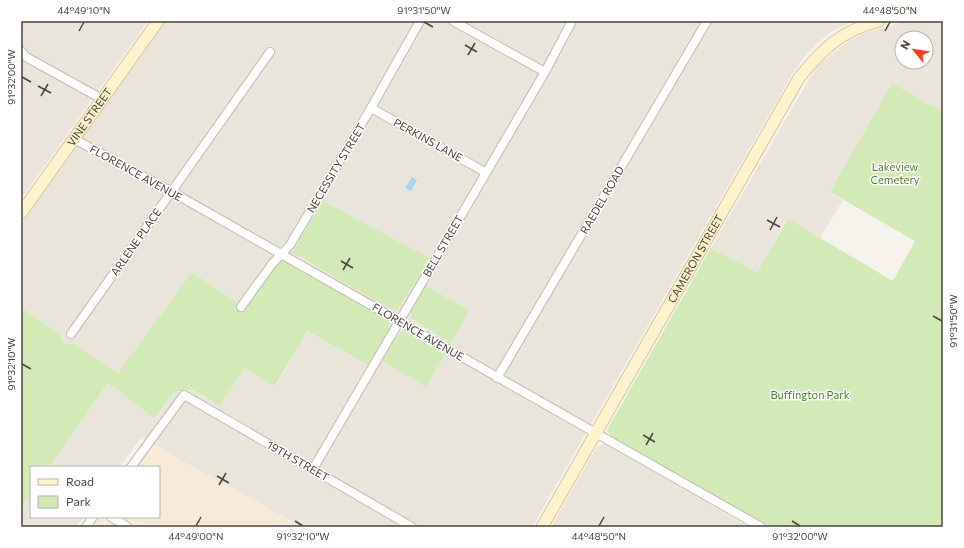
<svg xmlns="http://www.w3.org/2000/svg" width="964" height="548" viewBox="0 0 964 548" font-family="Commissioner,sans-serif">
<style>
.residential{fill:#eae5da;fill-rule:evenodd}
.commercial{fill:#f7ead8}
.green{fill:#d2eab5}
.water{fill:#a9d4f2}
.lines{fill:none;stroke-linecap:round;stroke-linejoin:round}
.street-casing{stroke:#c2bbae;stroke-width:10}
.secondary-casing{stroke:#d6c79b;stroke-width:13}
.street{stroke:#fff;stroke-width:8}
.secondary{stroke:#fff3cd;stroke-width:11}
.ticks{fill:none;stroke:#4b4439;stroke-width:1.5}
.labels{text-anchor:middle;stroke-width:3;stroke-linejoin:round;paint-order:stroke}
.street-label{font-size:11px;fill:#4b4439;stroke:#fff}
.park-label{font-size:11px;fill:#4a7f2a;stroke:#fff}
.neatline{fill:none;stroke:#4b4439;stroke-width:1.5}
.ticks-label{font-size:10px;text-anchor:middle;fill:#4b4439}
</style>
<rect width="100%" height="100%" fill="#f6f3ec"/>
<path class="residential" d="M21,21H148L21,199Z
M165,21H854L831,32L815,45L802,60L793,73L532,527H301L141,438L119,467H49L108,383L154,418L174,393L178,390L184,388L198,394L220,406L244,367L276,386L307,331L367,365L388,330L244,308L192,272L118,373L73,344L69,345L64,343L61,339L59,334L24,311L21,316V224ZM295,254L400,307L398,309H392ZM410,317L451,343L412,321ZM403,331L445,353L426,387L382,361L397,336L400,332Z
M907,21H943V112L892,83L830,193L843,200L820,238L787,219L757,274L711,248L807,83L819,65L839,48L852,39L868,32ZM902,38H926V62H902Z
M603,444H605L749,527H551L596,448Z
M31,493V517H83L76,527H21V508Z"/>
<path class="commercial" d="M151,444L260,503L301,527H90L97,517H159V467H134Z"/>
<path class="green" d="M892,83L943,112V527H769L614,438L610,435L607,430L711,248L757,273L788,219L893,281L915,241L830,192Z
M322,201L429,258L398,309H392L382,304L295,254V248Z
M281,261L287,263L388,321L389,325L388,330L368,365L307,331L275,386L244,368L220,406C207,399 188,382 174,393L154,418L108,383L49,467H31V493L21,508V316L25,310L60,334C61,342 65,346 73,344L118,373L192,272L239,304L278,263Z
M425,285L469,311L451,343L411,319V312Z
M403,331L445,354L426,387L382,361C387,353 395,335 403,331Z"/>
<path class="water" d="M412,177L417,180L411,191L405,188Z"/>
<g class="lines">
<g class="street-casing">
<path id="street" d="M453,21L545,72
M21,51L26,57L102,99
M371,108L485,172
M74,139L172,192L761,527
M241,307L272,264L290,245L371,108L420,21
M71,334L270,52
M497,378L707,21
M131,467L184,395L412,527
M313,469L545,72L572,21
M111,517L128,527
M86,527L93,517"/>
</g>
<g class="secondary-casing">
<g id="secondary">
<path id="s1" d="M21,213L158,21"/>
<path id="s2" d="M542,527L799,78C823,48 841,31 879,21"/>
</g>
</g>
<use href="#street" class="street"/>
<use href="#secondary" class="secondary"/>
</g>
<path class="ticks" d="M424,22L433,27M79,31L84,22M885,31L890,22M465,45L477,52M468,55L475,43M22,77L31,82M38,86L51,93M41,96L48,84M767,220L780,227M770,230L777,217M341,261L353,268M343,270L350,258M933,316L942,321M22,364L31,369M643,435L655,442M646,445L653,433M217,476L229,483M219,485L226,473M295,521L303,526M792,521L800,526M196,526L201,517M599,526L604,517"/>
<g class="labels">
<g class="street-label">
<text dy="4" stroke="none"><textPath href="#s1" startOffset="118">VINE STREET</textPath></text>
<text transform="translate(428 140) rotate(29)" y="4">PERKINS LANE</text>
<text transform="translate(336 168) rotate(-59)" y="4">NECESSITY STREET</text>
<text transform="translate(136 173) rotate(29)" y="4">FLORENCE AVENUE</text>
<text transform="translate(602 200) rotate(-60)" y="4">RAEDEL ROAD</text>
<text transform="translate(136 242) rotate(-55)" y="4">ARLENE PLACE</text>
<text transform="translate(443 246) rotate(-60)" y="4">BELL STREET</text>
<text dy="4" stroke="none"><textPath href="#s2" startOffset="309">CAMERON STREET</textPath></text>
<text transform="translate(418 332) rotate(30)" y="4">FLORENCE AVENUE</text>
<text transform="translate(298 461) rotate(30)" y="4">19TH STREET</text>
</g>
<g class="park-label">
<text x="895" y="171">Lakeview<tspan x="895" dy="13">Cemetery</tspan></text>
<text x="810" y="399">Buffington Park</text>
</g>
</g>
<rect width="964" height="548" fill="none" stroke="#ffffff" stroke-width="44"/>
<rect x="30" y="466" width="130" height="52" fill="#ffffff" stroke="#b7b4b0"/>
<rect x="38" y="479" width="20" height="6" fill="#fff3cd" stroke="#b7b4b0"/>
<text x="66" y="486" font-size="12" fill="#4b4439">Road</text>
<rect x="38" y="496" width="20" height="12" fill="#d2eab5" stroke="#b7b4b0"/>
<text x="66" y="506" font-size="12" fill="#4b4439">Park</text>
<g transform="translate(914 50) rotate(300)"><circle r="19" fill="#ffffff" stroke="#b7b4b0"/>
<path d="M0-3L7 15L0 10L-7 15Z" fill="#fc3f1d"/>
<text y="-6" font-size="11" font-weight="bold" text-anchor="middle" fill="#4b4439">N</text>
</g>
<rect x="22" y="22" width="920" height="504" class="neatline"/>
<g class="ticks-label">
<text x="84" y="14">44°49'10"N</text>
<text x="424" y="14">91°31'50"W</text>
<text x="890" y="14">44°48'50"N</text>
<text transform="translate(11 77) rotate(-90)" y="4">91°32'00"W</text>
<text transform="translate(953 321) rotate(-90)" y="4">91°31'50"W</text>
<text transform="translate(11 364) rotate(-90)" y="4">91°32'10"W</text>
<text x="196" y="540">44°49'00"N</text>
<text x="303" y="540">91°32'10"W</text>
<text x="599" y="540">44°48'50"N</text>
<text x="800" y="540">91°32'00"W</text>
</g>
</svg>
